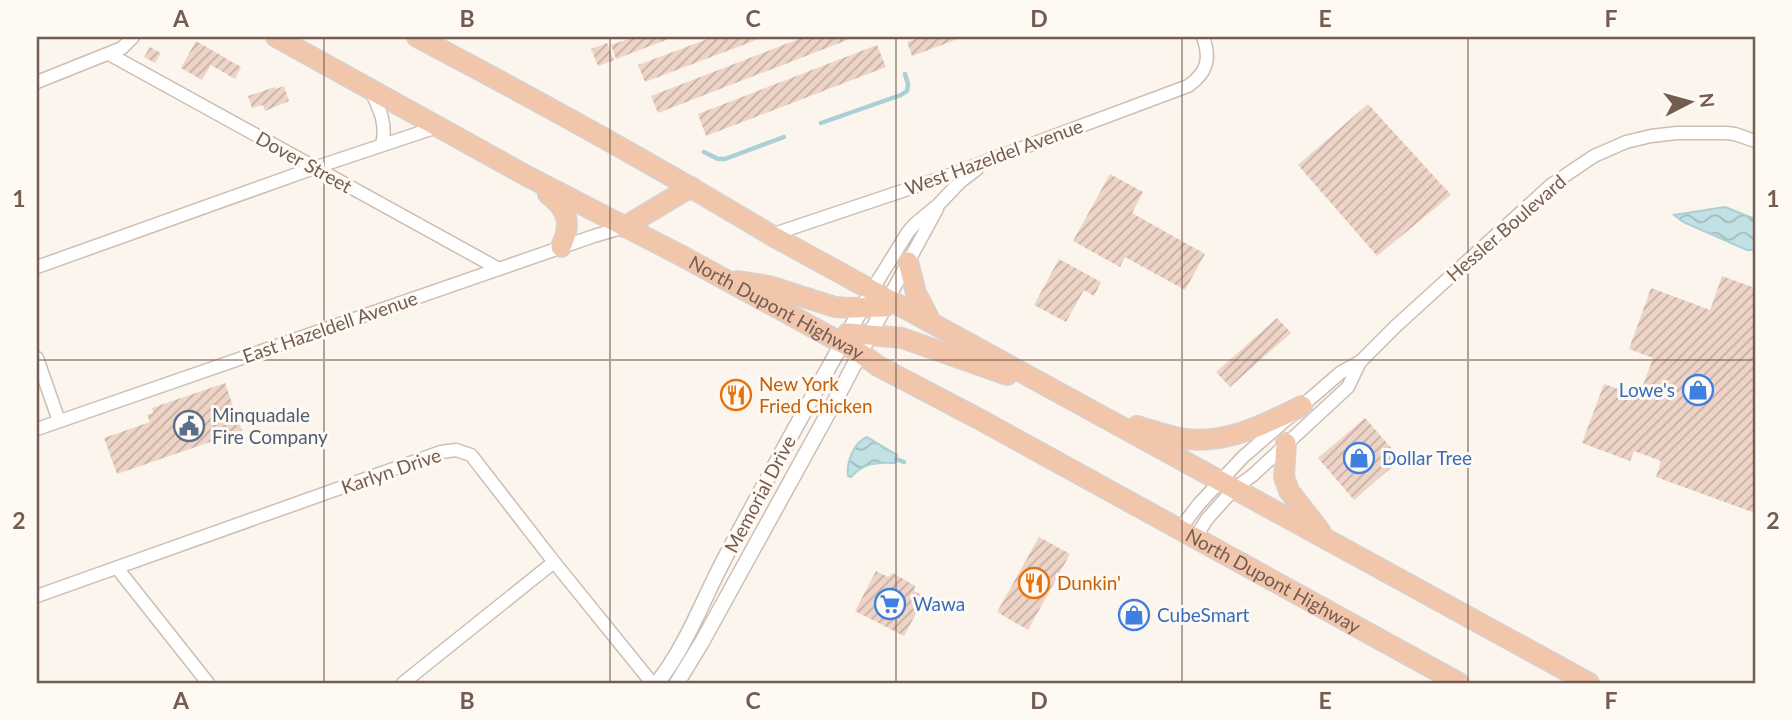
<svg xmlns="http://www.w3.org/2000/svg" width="1792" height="720" viewBox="0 0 1792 720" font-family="Lato,sans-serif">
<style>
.water{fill:url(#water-waves);stroke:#a9d1d5;stroke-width:2}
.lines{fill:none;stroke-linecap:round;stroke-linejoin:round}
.stream{stroke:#a9d1d5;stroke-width:4.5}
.building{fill:url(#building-hatch)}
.minor-casing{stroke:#cdbdb3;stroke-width:15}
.tertiary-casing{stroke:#cdbdb3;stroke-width:17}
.trunk-casing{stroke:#d8d1ce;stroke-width:22}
.minor{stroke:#fff;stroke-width:12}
.tertiary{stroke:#fff;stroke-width:14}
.trunk{stroke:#f1c6ab;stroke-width:19}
.grid{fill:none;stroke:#755c51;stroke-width:2;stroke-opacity:0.55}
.labels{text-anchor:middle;stroke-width:6;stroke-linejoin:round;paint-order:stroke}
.street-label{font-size:19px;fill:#755c51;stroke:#fef9f3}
.food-label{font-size:19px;fill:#c56008;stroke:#fef9f3;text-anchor:start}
.shop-label{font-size:19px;fill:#366cbe;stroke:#fef9f3;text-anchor:start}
.service-label{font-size:19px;fill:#4e5e75;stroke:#fef9f3;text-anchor:start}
.neatline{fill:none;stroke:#755c51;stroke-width:2.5}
.grid-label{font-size:23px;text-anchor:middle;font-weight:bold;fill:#755c51}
</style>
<defs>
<pattern id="water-waves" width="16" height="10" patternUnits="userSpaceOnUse" patternTransform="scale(1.75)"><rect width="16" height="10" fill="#c2e1e4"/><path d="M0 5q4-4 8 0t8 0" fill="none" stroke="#a2babb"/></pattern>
<pattern id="building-hatch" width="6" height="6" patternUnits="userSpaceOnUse" patternTransform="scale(1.75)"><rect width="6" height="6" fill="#eed4c7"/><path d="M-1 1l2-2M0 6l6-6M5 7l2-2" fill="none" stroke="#c5afa4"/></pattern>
</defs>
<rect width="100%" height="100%" fill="#fbf5ed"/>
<path class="water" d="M1725,207L1755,219V250H1747L1683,222L1674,215Z
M867,437L897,455L895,463C878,462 863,463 851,477L848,476C846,463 854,442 867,437Z"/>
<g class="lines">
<path class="stream" d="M821,123L901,95L907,91L908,84L905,74
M704,152L718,159H725L784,137
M896,459L904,462"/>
</g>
<path class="building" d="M634,37H674L616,59L611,45Z
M713,37H764L645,82L638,65Z
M804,37H855L658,113L651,96Z
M921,37H963L912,56L907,42Z
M196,41L241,67L235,79L211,65L202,80L181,68Z
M607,43L614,60L598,66L591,49Z
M877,45L886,67L706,136L698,114Z
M150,47L161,53L155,63L144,57Z
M284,86L289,101L265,111L263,105L252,108L248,96L275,87L276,89Z
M1368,104L1451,195L1377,256L1298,165Z
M1110,174L1143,192L1132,213L1205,254L1185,290L1125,257L1120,267L1073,241Z
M1059,259L1101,282L1094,296L1084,290L1066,322L1034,305Z
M1722,276L1755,288V513L1656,477L1661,461L1634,451L1630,461L1582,443L1604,384L1639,396L1653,358L1629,349L1651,288L1710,310Z
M1277,318L1291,333L1230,387L1216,372Z
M225,383L242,431L117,474L104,438L150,422L147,415L153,413L152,408Z
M1365,418L1401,459L1354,500L1318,458Z
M1039,537L1070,554L1028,630L997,612Z
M876,571L888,577L893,573L915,586L914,591L925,597L904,636L855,611Z"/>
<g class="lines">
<g class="minor-casing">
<path id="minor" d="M109,54L499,269
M37,82L122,48L133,37
M371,91C380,110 387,124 382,145
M771,235L947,176L1188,86C1207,73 1211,59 1203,37
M37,267L314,168L437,127
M872,290L908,232L915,224L938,205L960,182L977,169
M888,299L937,209
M37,358L59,421
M37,429L594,236L624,227
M1179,530L1199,504L1243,457L1340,373L1361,361L1396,326L1551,185L1594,156L1626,142L1651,136L1677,133H1726L1735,134L1755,141
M1195,538L1207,519L1234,489L1253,475L1348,387L1360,362
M117,568L208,683
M37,596L441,452L456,450L471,455L554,562L652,683
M403,683L554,562"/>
</g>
<g class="tertiary-casing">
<path id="tertiary" d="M657,683C688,644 704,596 728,552C773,468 819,384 866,301
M677,683L702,642L842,388L888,300"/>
</g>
<g class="trunk-casing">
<g id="trunk">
<path id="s1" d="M276,37L525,175L682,256L860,353L878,366L979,419L1459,683"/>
<path d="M417,37C537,100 655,165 771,235L1589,683"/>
<path d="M548,194C568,210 572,223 561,247"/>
<path d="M624,227L691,187"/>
<path d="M908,262L916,293L931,322"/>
<path d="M738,281L769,286L835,307L850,308L884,307"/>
<path d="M848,333L902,338L1007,375"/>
<path d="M1137,426C1151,430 1165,435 1179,438C1224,446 1263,425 1302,406"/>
<path d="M1286,443L1284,477L1289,491L1321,532"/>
</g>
</g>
<use href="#minor" class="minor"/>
<use href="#tertiary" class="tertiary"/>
<use href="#trunk" class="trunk"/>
</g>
<path class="grid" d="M324,37V683M610,37V683M896,37V683M1182,37V683M1468,37V683M37,360H1755"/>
<defs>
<g id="shop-ring" transform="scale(1.575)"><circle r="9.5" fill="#fef9f3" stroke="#3f7fe0" stroke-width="1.5"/><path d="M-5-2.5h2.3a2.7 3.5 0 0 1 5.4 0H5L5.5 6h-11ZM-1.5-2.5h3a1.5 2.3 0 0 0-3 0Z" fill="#3f7fe0"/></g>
<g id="restaurant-ring" transform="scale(1.575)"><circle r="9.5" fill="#fef9f3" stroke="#e8710a" stroke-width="1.5"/><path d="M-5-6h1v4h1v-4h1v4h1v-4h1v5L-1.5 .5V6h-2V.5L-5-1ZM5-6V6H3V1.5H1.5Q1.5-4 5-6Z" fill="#e8710a"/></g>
<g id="civic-ring" transform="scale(1.575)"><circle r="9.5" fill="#fef9f3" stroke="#5c6f8a" stroke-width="1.5"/><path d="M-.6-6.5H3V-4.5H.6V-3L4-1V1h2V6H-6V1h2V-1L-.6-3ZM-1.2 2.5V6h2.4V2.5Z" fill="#5c6f8a"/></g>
<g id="supermarket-ring" transform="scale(1.575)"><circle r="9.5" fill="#fef9f3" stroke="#3f7fe0" stroke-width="1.5"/><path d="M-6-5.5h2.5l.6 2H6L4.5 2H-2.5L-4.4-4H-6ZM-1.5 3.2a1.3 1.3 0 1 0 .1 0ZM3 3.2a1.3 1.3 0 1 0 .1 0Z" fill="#3f7fe0"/></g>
</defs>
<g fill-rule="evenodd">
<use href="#shop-ring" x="1698" y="390"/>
<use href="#restaurant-ring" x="736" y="395"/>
<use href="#civic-ring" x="189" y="426"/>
<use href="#shop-ring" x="1359" y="458"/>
<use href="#restaurant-ring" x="1034" y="583"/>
<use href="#supermarket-ring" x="890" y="604"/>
<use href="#shop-ring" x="1134" y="615"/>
</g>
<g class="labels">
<g class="street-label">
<text transform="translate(994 157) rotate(-20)" y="7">West Hazeldel Avenue</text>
<text transform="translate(304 162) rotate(29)" y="7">Dover Street</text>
<text transform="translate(1506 228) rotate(-41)" y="7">Hessler Boulevard</text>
<text dy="7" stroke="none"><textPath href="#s1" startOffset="569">North Dupont Highway</textPath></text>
<text transform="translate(330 327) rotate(-19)" y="7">East Hazeldell Avenue</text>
<text transform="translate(391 471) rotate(-19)" y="7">Karlyn Drive</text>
<text transform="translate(760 494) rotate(-62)" y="7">Memorial Drive</text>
<text dy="7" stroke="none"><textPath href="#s1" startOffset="1136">North Dupont Highway</textPath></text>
</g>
<g class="food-label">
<text x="759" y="391">New York<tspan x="759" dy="22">Fried Chicken</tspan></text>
<text x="1057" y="590">Dunkin'</text>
</g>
<g class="shop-label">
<text x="1675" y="397" text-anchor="end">Lowe's</text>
<text x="1382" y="465">Dollar Tree</text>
<text x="913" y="611">Wawa</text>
<text x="1157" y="622">CubeSmart</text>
</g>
<g class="service-label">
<text x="212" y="422">Minquadale<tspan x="212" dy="22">Fire Company</tspan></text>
</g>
</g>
<rect width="1792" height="720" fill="none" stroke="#fef9f3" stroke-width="77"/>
<g transform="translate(1690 102) rotate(84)" stroke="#fef9f3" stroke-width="5" paint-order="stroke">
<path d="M0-5L12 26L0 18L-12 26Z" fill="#755c51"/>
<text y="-10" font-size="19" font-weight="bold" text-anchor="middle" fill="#755c51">N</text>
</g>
<rect x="38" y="38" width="1716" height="644" class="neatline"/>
<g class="grid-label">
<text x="181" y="27">A</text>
<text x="467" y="27">B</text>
<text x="753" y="27">C</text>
<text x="1039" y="27">D</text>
<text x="1325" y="27">E</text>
<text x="1611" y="27">F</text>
<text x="19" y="207">1</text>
<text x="1773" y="207">1</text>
<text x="19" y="529">2</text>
<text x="1773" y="529">2</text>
<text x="181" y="709">A</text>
<text x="467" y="709">B</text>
<text x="753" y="709">C</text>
<text x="1039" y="709">D</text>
<text x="1325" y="709">E</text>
<text x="1611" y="709">F</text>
</g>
</svg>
